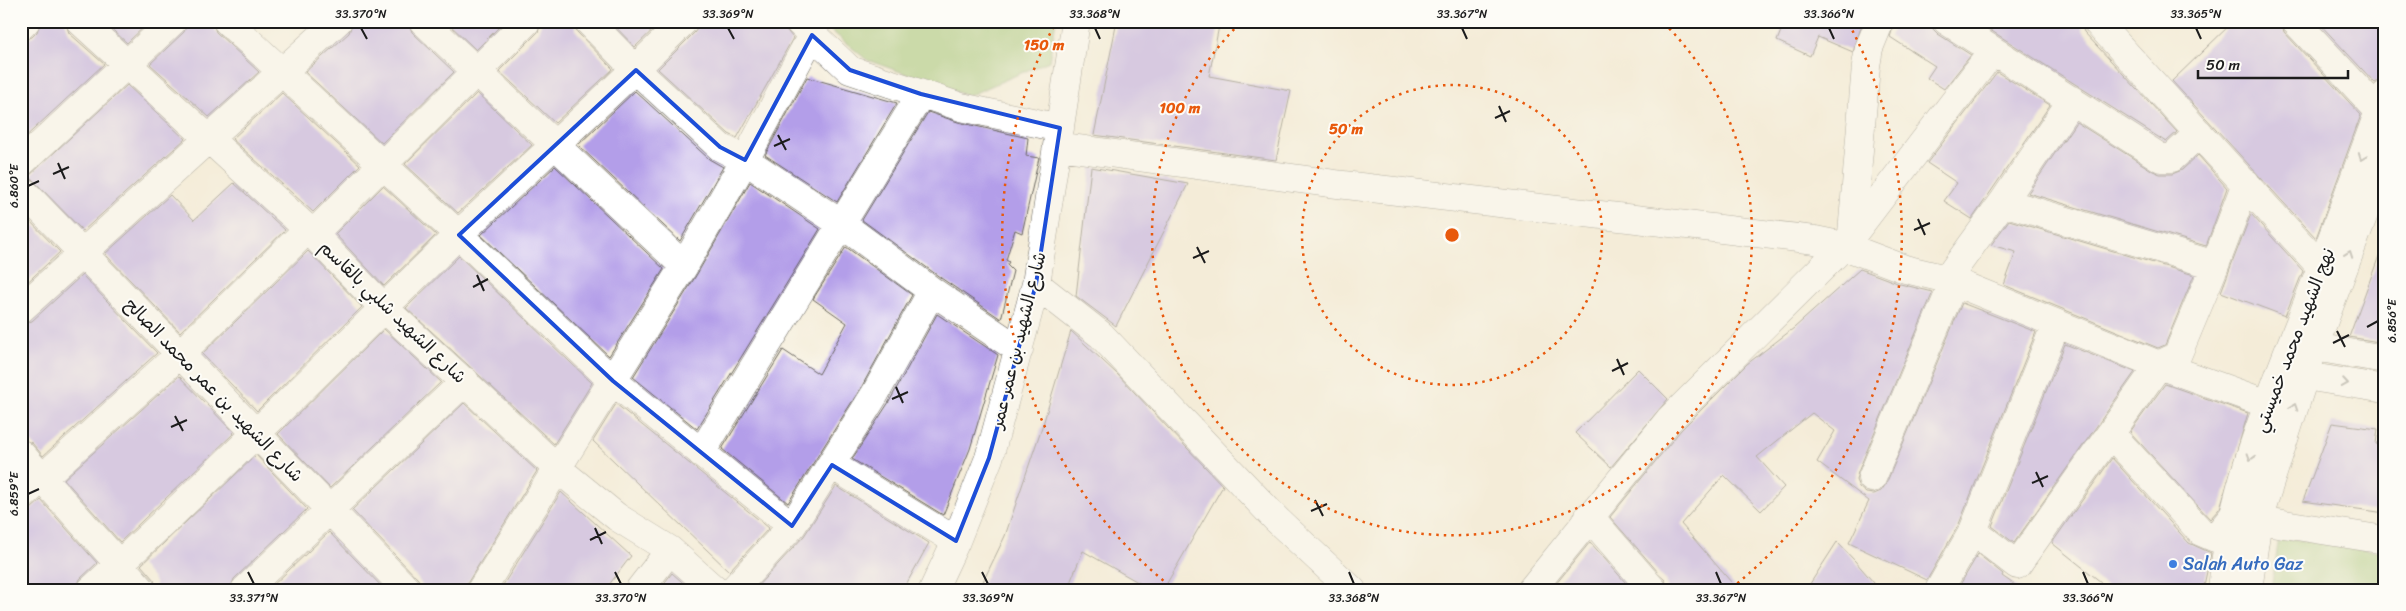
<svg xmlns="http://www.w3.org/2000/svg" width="2406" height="611" viewBox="0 0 2406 611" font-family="Sriracha,'Playpen Sans Arabic',sans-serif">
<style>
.green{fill:#9ac36f;stroke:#5b7046}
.building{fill:#b39ee9}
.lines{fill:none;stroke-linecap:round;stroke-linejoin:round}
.minor-casing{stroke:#68655e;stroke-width:29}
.major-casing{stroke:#68655e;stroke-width:29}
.minor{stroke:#fff;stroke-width:28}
.major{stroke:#fff;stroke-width:28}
.oneway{stroke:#999}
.marked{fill:none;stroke:#1d4ed8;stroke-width:4;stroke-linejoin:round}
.ticks{fill:none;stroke:#1c1c1c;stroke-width:2}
.ring{fill:none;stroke:#e8590c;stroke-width:2.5;stroke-dasharray:2.5 5}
.shop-dot{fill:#3f7fe0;stroke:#fdfcf7;stroke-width:2}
.labels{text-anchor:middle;stroke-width:4;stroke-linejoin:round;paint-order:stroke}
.street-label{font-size:18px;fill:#1c1c1c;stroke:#fdfcf7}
.shop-label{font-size:18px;fill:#366cbe;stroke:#fdfcf7;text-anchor:start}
.centre{fill:#e8590c;stroke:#fdfcf7;stroke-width:2.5}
.ring-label{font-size:15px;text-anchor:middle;font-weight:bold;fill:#e8590c;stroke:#fdfcf7;stroke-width:4;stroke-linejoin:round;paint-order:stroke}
.neatline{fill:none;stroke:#1c1c1c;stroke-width:2}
.ticks-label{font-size:12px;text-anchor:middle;fill:#1c1c1c}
</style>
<rect width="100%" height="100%" fill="#fdfcf7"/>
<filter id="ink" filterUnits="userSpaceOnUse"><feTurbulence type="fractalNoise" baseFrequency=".02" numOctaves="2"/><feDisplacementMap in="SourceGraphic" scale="10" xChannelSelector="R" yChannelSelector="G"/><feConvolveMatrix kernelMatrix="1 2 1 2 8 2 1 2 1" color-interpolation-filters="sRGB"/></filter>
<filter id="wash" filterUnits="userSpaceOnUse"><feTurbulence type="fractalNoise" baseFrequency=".0096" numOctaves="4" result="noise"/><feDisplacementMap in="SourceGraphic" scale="20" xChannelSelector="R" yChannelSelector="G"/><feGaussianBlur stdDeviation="1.12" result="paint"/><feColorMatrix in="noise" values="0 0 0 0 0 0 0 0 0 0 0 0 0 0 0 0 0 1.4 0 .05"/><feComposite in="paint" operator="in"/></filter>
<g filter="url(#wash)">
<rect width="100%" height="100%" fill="#f4ecd8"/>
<path class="green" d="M824,21H1056L1049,61L968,96L867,60L823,24Z
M2279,537L2385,552L2384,590H2271Z"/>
<g id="blocks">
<path class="building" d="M41,21H65L69,33L104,64L21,141V41L32,37L37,32Z
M103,21H150L127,43Z
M188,21H212L216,32L259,72L209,117L150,64L184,32Z
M353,21H408L412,32L454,72L382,143L305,72L349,33Z
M446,21H505L476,50Z
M542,21H573L577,32L613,69L555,123L499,71L538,32Z
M610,21H662L635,47Z
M699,21H779L793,38L737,138L729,134L658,69L695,32Z
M1117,21H1220L1209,76L1291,91L1276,160L1094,135Z
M1780,21H1863L1853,52L1818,37L1810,56L1777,41L1784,23Z
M1895,21H1932L1933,29L1938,34L1971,55L1944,89L1927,78L1935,66L1890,37Z
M1976,21H2080L2084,32L2177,132L2166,142Z
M2234,21H2280L2284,32L2361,115L2316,238L2172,81Z
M2317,21H2385V68L2380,80L2375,83Z
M1997,72L2050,105L1972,219L1944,201L1957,183L1927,163Z
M807,77L897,103L837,202L765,155Z
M127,85L185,139L83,231L29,176Z
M635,91L709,159L723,167L680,241L578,145Z
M282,93L360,165L313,212L232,139Z
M477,93L532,145L458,213L405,164Z
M928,112L958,122L1028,138L1026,156L1039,158L1022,233L1015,230L1006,260L1009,262L1007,265L1013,271L1001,319L941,278L862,220Z
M2076,122L2153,171L2160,174H2172L2182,170L2198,155L2227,188L2206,246L2028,193Z
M555,166L664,269L609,356L481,235Z
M1091,167L1188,184L1116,326L1076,296Z
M750,182L820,229L697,429L633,377L697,274Z
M234,183L285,230L180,332L105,254L170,195L194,220Z
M383,186L436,235L384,286L335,234Z
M21,212L60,252L21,288Z
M2251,214L2303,271L2285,316L2221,292Z
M2009,220L2194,275L2165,345L2158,348L2004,285L2016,252L1991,245Z
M2383,245H2385V343L2349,337Z
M846,247L912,295L862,386L788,503L722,449L783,350L819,374L847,323L813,299Z
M308,251L362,307L257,411L202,354Z
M459,256L592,383L554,444L406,308Z
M1860,269L1900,284L1933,292L1858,472L1856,480L1859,487L1866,493L1874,494L1881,491L1886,484L1962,303L2036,332L1959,524L1927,580L1849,543L1869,501L1817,462L1835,431L1812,413L1757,457L1784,487L1761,511L1724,475L1681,524L1738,590H1668L1665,580L1610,517L1681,430L1747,364L1794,328Z
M82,275L157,353L43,456L32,443L21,439V324L32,321Z
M937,314L998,355L970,449L943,515L852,459L889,402Z
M384,329L441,382L330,488L278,434Z
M1071,331L1117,374L1223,486L1163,590H1152L1083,551L1067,590H979L1005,536L1044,421Z
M2065,344L2135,372L2014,543L1992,526Z
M1638,369L1668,399L1611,467L1575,433Z
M179,376L234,433L120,542L64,479Z
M2165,384L2248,413L2220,508L2210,519L2130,432Z
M464,403L537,471L468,582L465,590H425L418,579L352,510Z
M616,404L769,528L729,571L593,441Z
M2332,423L2378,429L2376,444L2385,446V513L2303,501Z
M256,455L307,509L234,579L230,590H157L154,580L141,565Z
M2112,458L2189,543L2211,553L2203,590H2111L2052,543Z
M836,486L929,543L903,590H754L804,536Z
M561,492L631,556L605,590H500Z
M41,500L97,563L80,579L76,590H21V512L31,509Z
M329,532L385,590H268Z
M1590,542L1632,590H1551Z
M1837,542L1855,561L1880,590H1806Z
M1978,554L2003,574L2002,576L2022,590H1957Z
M672,573L691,590H659Z"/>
</g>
</g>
<g filter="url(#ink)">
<use href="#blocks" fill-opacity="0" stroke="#68655e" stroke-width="1"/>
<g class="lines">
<g class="minor-casing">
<path id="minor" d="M80,21L313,234L385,309L557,468L617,517L670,550L715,590
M227,21L459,235L613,381L792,526
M423,21L684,266
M588,21L636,70L720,147L745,160L843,225L932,291L1019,350
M1947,21L2161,158H2172L2199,133
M2096,21L2321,267
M2295,21L2379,111
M799,22L850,70L961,107L1060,128
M21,26L26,21
M1057,146L1336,184L1815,240L1844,246L1993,51
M21,163L173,21
M21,189L407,590
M2003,202L2215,265
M313,234L527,21
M1852,234L1866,66L1869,48L1880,21
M1947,279L2003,202L2072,100
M1036,284L1101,335L1276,519L1352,590
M21,309L338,21
M2056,324L1973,531L2017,565L2159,365L2177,356L2215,265L2246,183
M2314,347L2385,359
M2305,376L2385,389
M2111,434L2201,532L2215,538L2233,516L2385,540
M701,453L921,94
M21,454L142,590
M832,465L956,541
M1872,478L1954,282
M21,497L180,354L307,230
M1589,516L1653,590
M91,590C217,475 337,353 459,234C534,163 611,95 684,21
M245,590L465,381
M481,590L684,266L745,160L812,35L815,21
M639,590L670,550
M733,590L792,526L875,394L932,291
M933,590L956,541L989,458L1036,284L1076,21
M1531,590L1669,420L1844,246L1905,269L1947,279L2159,365L2268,404
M1939,590L1973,531"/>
</g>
<g class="major-casing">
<path id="major" d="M2222,590C2230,490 2271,396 2307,304C2334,235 2359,165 2385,95
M2248,590L2258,519L2314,347L2385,158"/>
</g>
<use href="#minor" class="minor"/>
<use href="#major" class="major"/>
</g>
<defs><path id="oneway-chevron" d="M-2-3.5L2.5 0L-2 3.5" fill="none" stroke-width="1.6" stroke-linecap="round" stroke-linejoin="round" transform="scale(1.25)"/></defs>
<g class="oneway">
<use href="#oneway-chevron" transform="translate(2362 157) rotate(111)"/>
<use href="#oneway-chevron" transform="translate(2349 254) rotate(-70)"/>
<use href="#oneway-chevron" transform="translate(2345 383) rotate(9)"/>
<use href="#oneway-chevron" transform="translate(2294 407) rotate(-71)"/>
<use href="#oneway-chevron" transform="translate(2251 457) rotate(107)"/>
</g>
</g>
<path d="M0 0H2406V611H0ZM812,35L850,70L921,94L1060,128L1036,284L989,458L956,541L832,465L792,526L613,381L459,235L636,70L720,147L745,160Z" fill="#f4ecd8" fill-opacity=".55" fill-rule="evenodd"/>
<path class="marked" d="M812,35L850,70L921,94L1060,128L1036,284L989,458L956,541L832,465L792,526L613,381L459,235L636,70L720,147L745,160Z"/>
<path class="ticks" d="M361,28L367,39M728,28L734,39M1095,28L1100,39M1462,28L1467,39M1829,28L1834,39M2196,28L2201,39M1499,106L1506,122M1495,118L1510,111M778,135L786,150M774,146L790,139M58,163L65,179M53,174L69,167M28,186L39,181M1918,219L1925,235M1914,230L1930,223M1197,247L1205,263M1193,258L1209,251M477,275L484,291M473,287L488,279M2367,327L2378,321M2337,331L2345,347M2333,343L2349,335M1617,359L1624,375M1612,371L1628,363M896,387L903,403M892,399L908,392M175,416L183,431M171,427L187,420M2036,472L2043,487M2032,483L2048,476M28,494L39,489M1315,500L1323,516M1311,511L1327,504M595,528L602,544M590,540L606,532M248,572L254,584M615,572L621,584M982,572L988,584M1349,572L1354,584M1716,572L1721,584M2083,572L2088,584"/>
<g class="ring">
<circle cx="1452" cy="235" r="150"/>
<path d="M1664 23A300 300 0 1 1 1240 23"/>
<path d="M1175 590A450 450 0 0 1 1055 24M1849 24A450 450 0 0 1 1729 590"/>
</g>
<circle class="shop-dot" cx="2173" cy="564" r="5"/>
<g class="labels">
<g class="street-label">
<text transform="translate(393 312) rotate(44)" y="6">شارع الشهيد شلبي بالقاسم</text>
<text transform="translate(1018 340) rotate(-76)" y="6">شارع الشهيد بن عمر عمر</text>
<text transform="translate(2294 340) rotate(-69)" y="6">نهج الشهيد محمد خميستي</text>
<text transform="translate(214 390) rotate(46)" y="6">شارع الشهيد بن عمر محمد الصالح</text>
</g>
<g class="shop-label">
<text x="2183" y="570">Salah Auto Gaz</text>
</g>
</g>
<circle cx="1452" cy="235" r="8" class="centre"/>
<g class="ring-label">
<text x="1044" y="50">150 m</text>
<text x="1180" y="113">100 m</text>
<text x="1346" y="134">50 m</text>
</g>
<rect width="2406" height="611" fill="none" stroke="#fdfcf7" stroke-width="55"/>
<path d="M2198 70v8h150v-8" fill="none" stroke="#1c1c1c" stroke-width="2.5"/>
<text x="2206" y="70" font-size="15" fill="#1c1c1c" stroke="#fdfcf7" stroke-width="4" paint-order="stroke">50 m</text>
<rect x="28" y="28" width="2350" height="556" class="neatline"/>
<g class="ticks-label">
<text x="361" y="18">33.370°N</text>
<text x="728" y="18">33.369°N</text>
<text x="1095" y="18">33.368°N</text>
<text x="1462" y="18">33.367°N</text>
<text x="1829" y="18">33.366°N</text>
<text x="2196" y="18">33.365°N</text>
<text transform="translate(14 186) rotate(-90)" y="4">6.860°E</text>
<text transform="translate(2392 321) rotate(-90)" y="4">6.856°E</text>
<text transform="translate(14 494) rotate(-90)" y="4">6.859°E</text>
<text x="254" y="602">33.371°N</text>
<text x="621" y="602">33.370°N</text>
<text x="988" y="602">33.369°N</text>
<text x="1354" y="602">33.368°N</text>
<text x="1721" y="602">33.367°N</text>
<text x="2088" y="602">33.366°N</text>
</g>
</svg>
